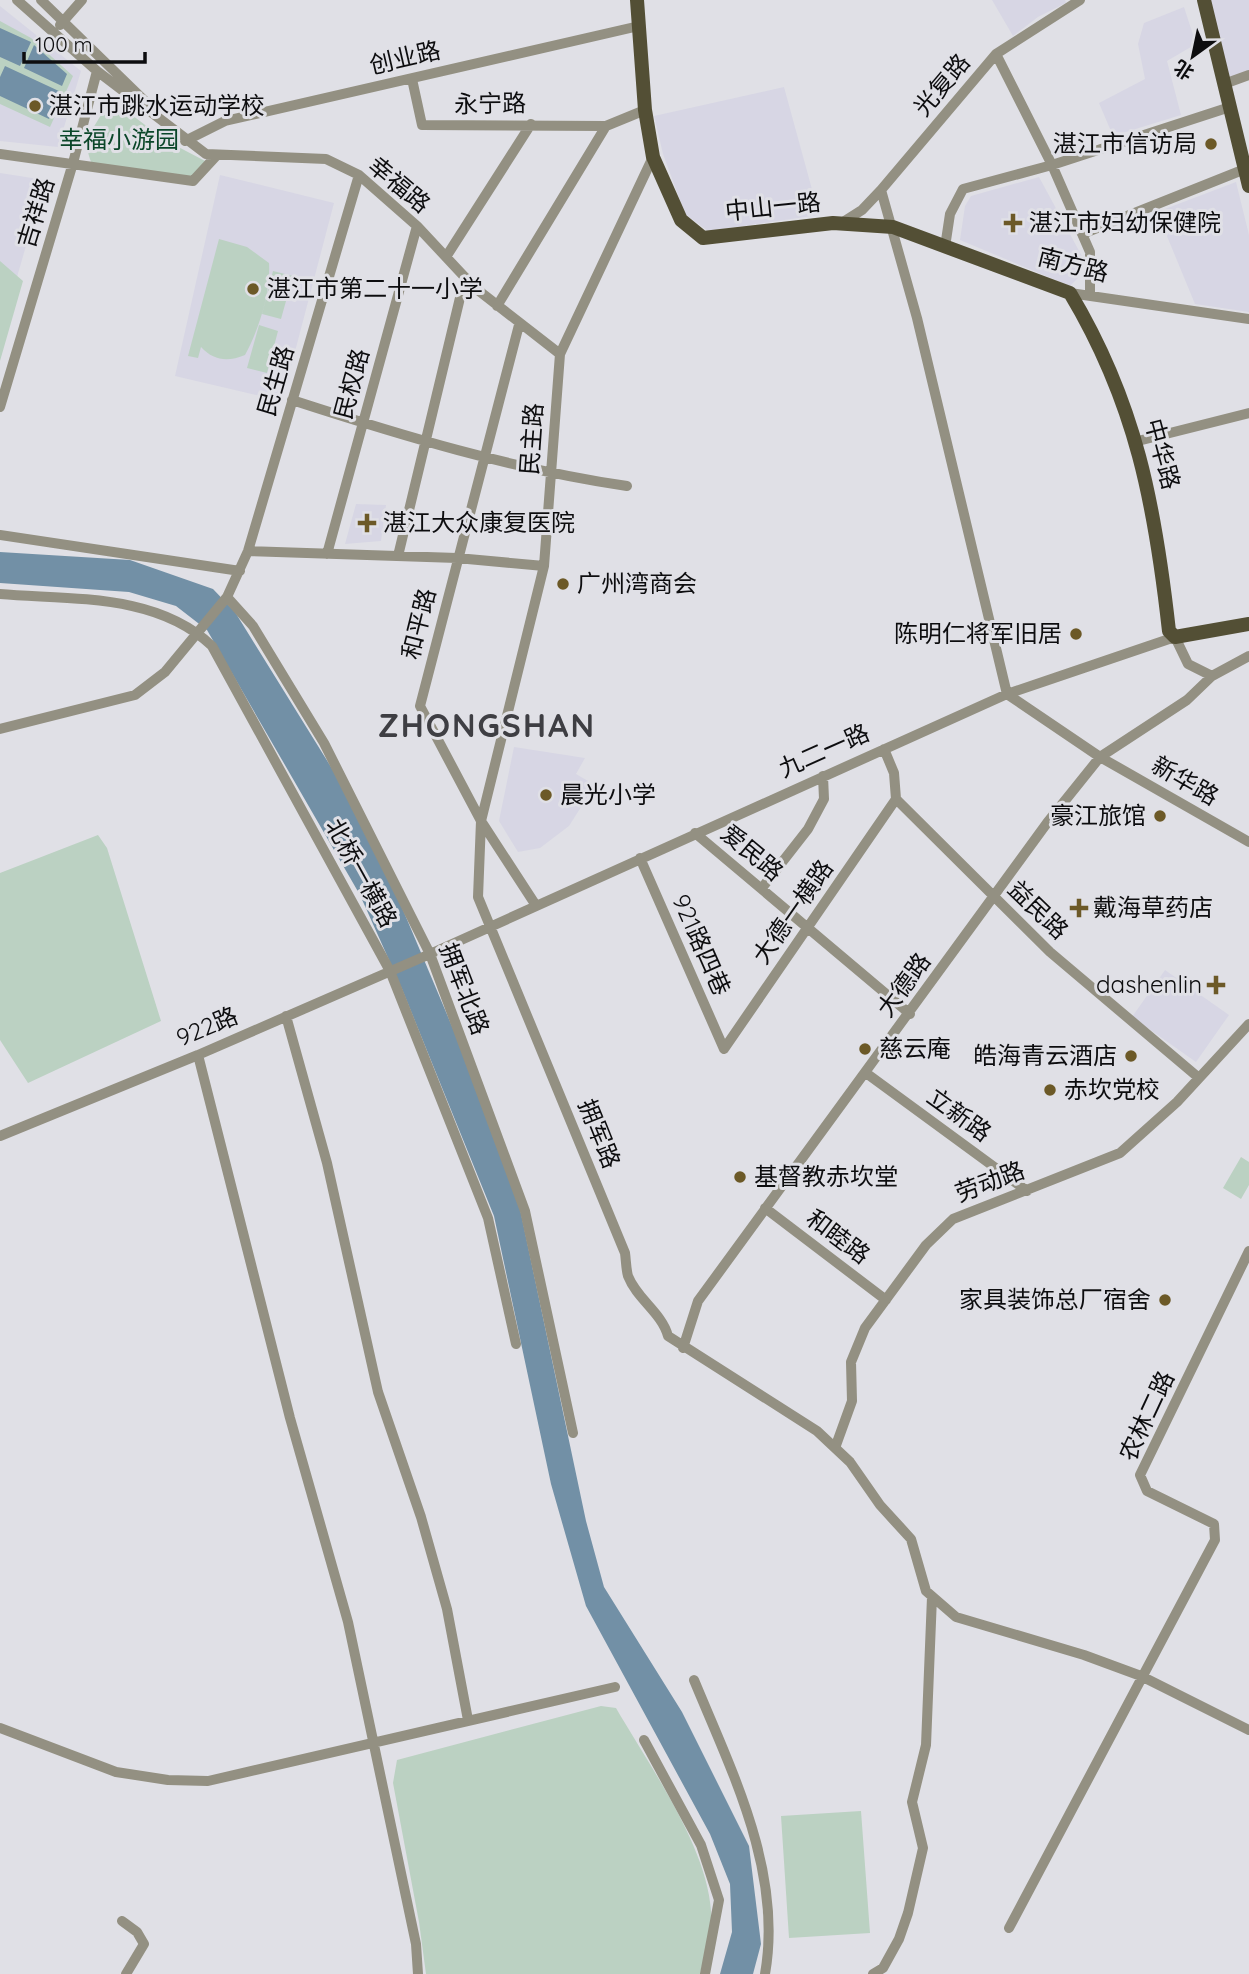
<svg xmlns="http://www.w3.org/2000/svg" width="1249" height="1974" viewBox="0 0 1249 1974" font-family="Quicksand,'Noto Sans SC',sans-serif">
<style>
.built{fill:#d7d6e4}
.green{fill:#bbd1c2}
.water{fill:#7290a6}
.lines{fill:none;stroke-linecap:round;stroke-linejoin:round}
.minor{stroke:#939082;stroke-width:10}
.major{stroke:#534f35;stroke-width:14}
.poi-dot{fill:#6c5927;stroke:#e0e0e6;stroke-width:2.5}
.labels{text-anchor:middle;stroke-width:6;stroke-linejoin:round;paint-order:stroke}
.street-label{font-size:24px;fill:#0d0d0f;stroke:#e0e0e6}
.poi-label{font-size:24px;fill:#0d0d0f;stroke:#e0e0e6;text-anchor:start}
.park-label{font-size:24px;fill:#0a4629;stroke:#e0e0e6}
.district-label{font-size:32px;font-weight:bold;letter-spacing:2px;fill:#3e3e43;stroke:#e0e0e6}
</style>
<rect width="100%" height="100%" fill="#e0e0e6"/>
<path class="built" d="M992,0H1065L1066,3L1038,17L1013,36Z
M1205,0H1249V75L1224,84Z
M0,6L81,71L58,147L0,141Z
M1184,7L1196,44L1167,61L1181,115L1113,136L1099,103L1145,79L1138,44L1144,23Z
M784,87L819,215L708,231L685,214L663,154L654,116Z
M0,173L45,180L0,336Z
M220,175L334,203L282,401L175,376Z
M1039,177L1084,260L1078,278L1070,286L960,240L965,206L971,196Z
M1236,182L1249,235V312L1195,304L1157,212Z
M356,504L386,505L381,541L345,544Z
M514,747L585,758L576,774L595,785L569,826L540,848L518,852L499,821Z
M1165,970L1229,1015L1196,1062L1132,1017Z"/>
<path class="green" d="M0,21L31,38L73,76L50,127L0,104Z
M120,106L165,140L207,162L193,180L92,164C82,143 91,131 103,112Z
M219,239L247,247L269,263C271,291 259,330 245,355C228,362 214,361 201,347L198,358L188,356Z
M0,261L23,281L0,361Z
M273,271L293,276L281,319L262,314Z
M259,325L278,331L267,373L247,368Z
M98,835L107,848L161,1021L28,1083L0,1040V873Z
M1241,1157L1249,1162V1185L1241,1199L1223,1188Z
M601,1706L616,1708C649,1765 707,1846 711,1911C712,1932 705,1954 700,1974H426L419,1922L393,1783L397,1760Z
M861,1811L870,1933L789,1938L781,1816Z"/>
<path class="water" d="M0,28L31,42L20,66L0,57Z
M34,45L67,74L62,86L24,68Z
M5,66L61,92L49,119L0,96V77Z
M0,552L130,560L213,589L235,612L336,775L395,891L454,1031L519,1204L586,1521L604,1587L682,1712L749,1846L761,1944L753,1974H720L732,1932L730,1884L710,1834L586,1606L551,1484L494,1216L402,989L360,895L207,630L176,606L129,592L0,583Z"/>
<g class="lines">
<path class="minor" d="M17,0L97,71L206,154L326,159L359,175L417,226L474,287L560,354
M41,0L148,104
M1080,0L996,54L881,190L917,318L1007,694L1100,757L1249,842
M60,25L82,0
M996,54L1052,165L1090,252V295
M412,79L422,125L606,126
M1224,84L1249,75
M185,141L225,121L639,26
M0,154L193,181L217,155
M840,224L862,210L881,190
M1082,234L1245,169
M945,247L950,214L963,189L1052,165L1230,107
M446,257L531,124
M1070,293L1249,319
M497,306L606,126L645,110
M519,325L420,706L481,821L478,897L625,1253C626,1260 626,1269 628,1276C637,1299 662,1313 668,1336L817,1431L850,1462L880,1505L911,1539L926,1591L956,1617L1084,1655L1141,1676L1249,1730
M292,400C403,436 512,469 627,486
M0,407L73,163L97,71
M1138,441L1249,413
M0,535L240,571
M248,551L457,558L544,566
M327,554L417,226
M398,556L465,277
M0,594C72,600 157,593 212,646L390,971L488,1218L516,1344
M227,597L253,626L324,743L430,954L525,1211L573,1433
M0,729L135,695L165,672L227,597L248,551L359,175
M884,749L894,773L896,799L1050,952L1199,1078
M695,833L910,1014
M640,858L724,1049
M762,888L808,829L824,799L823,776
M535,904L481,821L544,566L560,354L653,157
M286,1016L327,1163L378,1392L421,1517L447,1609L468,1720
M724,1049L896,799
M198,1055L290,1418L348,1622L416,1944L418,1974
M866,1073L1027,1191
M0,1136L198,1055L430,954L1007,694L1175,637L1188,664L1212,676L1249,656
M765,1208L886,1300
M683,1348L698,1301L1047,823L1100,757L1187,700L1212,676
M835,1448L852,1401L851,1362L865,1328L926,1245L953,1219L1120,1153L1177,1102L1249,1024
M694,1680C732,1772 783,1872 765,1974
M0,1728L116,1772L168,1780L208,1781L615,1687
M644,1740L701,1845L719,1900L705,1974
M122,1921L137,1932L144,1944L126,1974
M1009,1928L1215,1540L1214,1524L1147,1491L1140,1475L1249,1251
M873,1974L883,1968L899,1939L908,1913L923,1848L912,1802L926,1745L932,1597"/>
<path class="major" d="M637,0L645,110L653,157L681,220L703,238L833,223L893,227L1070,293C1136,403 1155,505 1169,631L1175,637L1249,624
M1204,0L1249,186"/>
</g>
<g class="poi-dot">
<circle cx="35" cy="106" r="7"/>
<circle cx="1211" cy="144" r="7"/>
<path d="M1009.5 212.5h7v7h7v7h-7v7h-7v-7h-7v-7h7z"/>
<circle cx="253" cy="289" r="7"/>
<path d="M363.5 512.5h7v7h7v7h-7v7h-7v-7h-7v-7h7z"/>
<circle cx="563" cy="584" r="7"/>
<circle cx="1076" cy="634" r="7"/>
<circle cx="546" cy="795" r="7"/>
<circle cx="1160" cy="816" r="7"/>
<path d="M1075.5 897.5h7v7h7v7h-7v7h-7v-7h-7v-7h7z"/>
<path d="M1212.5 974.5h7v7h7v7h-7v7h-7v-7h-7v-7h7z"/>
<circle cx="865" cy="1049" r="7"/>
<circle cx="1131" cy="1056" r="7"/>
<circle cx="1050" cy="1090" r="7"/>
<circle cx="740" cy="1177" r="7"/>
<circle cx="1165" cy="1300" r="7"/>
</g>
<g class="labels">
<g class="street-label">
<text transform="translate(405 58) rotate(-13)" y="8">创业路</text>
<text transform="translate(942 85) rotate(-50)" y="8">光复路</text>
<text transform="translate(490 104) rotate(-1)" y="8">永宁路</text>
<text transform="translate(399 185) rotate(40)" y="8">幸福路</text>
<text transform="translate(773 207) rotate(-6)" y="8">中山一路</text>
<text transform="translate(36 213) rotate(-73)" y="8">吉祥路</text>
<text transform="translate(1073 265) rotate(14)" y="8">南方路</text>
<text transform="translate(276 381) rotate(-74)" y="8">民生路</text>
<text transform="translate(352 384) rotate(-75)" y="8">民权路</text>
<text transform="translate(532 439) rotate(-86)" y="8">民主路</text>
<text transform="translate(1162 454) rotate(75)" y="8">中华路</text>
<text transform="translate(419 624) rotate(-76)" y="8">和平路</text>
<text transform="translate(824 751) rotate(-24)" y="8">九二一路</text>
<text transform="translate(1185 781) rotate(30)" y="8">新华路</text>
<text transform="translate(752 853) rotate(40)" y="8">爱民路</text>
<text transform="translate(361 873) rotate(61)" y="8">北桥一横路</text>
<text transform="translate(1038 910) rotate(44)" y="8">益民路</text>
<text transform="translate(793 912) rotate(-55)" y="8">大德一横路</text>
<text transform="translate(701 945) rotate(66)" y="8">921路四巷</text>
<text transform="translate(904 985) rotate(-54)" y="8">大德路</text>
<text transform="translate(464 989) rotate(69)" y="8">拥军北路</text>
<text transform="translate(207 1027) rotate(-23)" y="8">922路</text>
<text transform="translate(959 1115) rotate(36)" y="8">立新路</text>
<text transform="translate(599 1134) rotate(68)" y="8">拥军路</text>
<text transform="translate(990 1182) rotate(-21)" y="8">劳动路</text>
<text transform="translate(838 1237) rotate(37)" y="8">和睦路</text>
<text transform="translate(1147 1416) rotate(-65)" y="8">农林二路</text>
</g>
<g class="poi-label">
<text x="49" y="114">湛江市跳水运动学校</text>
<text x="1197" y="152" text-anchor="end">湛江市信访局</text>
<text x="1029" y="231">湛江市妇幼保健院</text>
<text x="267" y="297">湛江市第二十一小学</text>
<text x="383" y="531">湛江大众康复医院</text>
<text x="577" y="592">广州湾商会</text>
<text x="1062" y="642" text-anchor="end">陈明仁将军旧居</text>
<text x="560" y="803">晨光小学</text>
<text x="1146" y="824" text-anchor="end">豪江旅馆</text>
<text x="1093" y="916">戴海草药店</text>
<text x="1202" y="993" text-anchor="end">dashenlin</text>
<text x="879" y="1057">慈云庵</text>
<text x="1117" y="1064" text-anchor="end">皓海青云酒店</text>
<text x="1064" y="1098">赤坎党校</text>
<text x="754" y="1185">基督教赤坎堂</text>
<text x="1151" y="1308" text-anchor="end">家具装饰总厂宿舍</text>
</g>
<g class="park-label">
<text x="119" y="148">幸福小游园</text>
</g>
<g class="district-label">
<text x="487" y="737">ZHONGSHAN</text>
</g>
</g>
<g transform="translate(1193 56) rotate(213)" stroke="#e0e0e6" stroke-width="5" paint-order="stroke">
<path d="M0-5L12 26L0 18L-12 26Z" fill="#0d0d0f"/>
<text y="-10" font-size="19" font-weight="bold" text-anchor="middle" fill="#0d0d0f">北</text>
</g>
<path d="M24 52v10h121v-10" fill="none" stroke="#0d0d0f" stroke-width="3.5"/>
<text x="35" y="52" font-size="21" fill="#0d0d0f" stroke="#e0e0e6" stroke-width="5" paint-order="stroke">100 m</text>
</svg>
